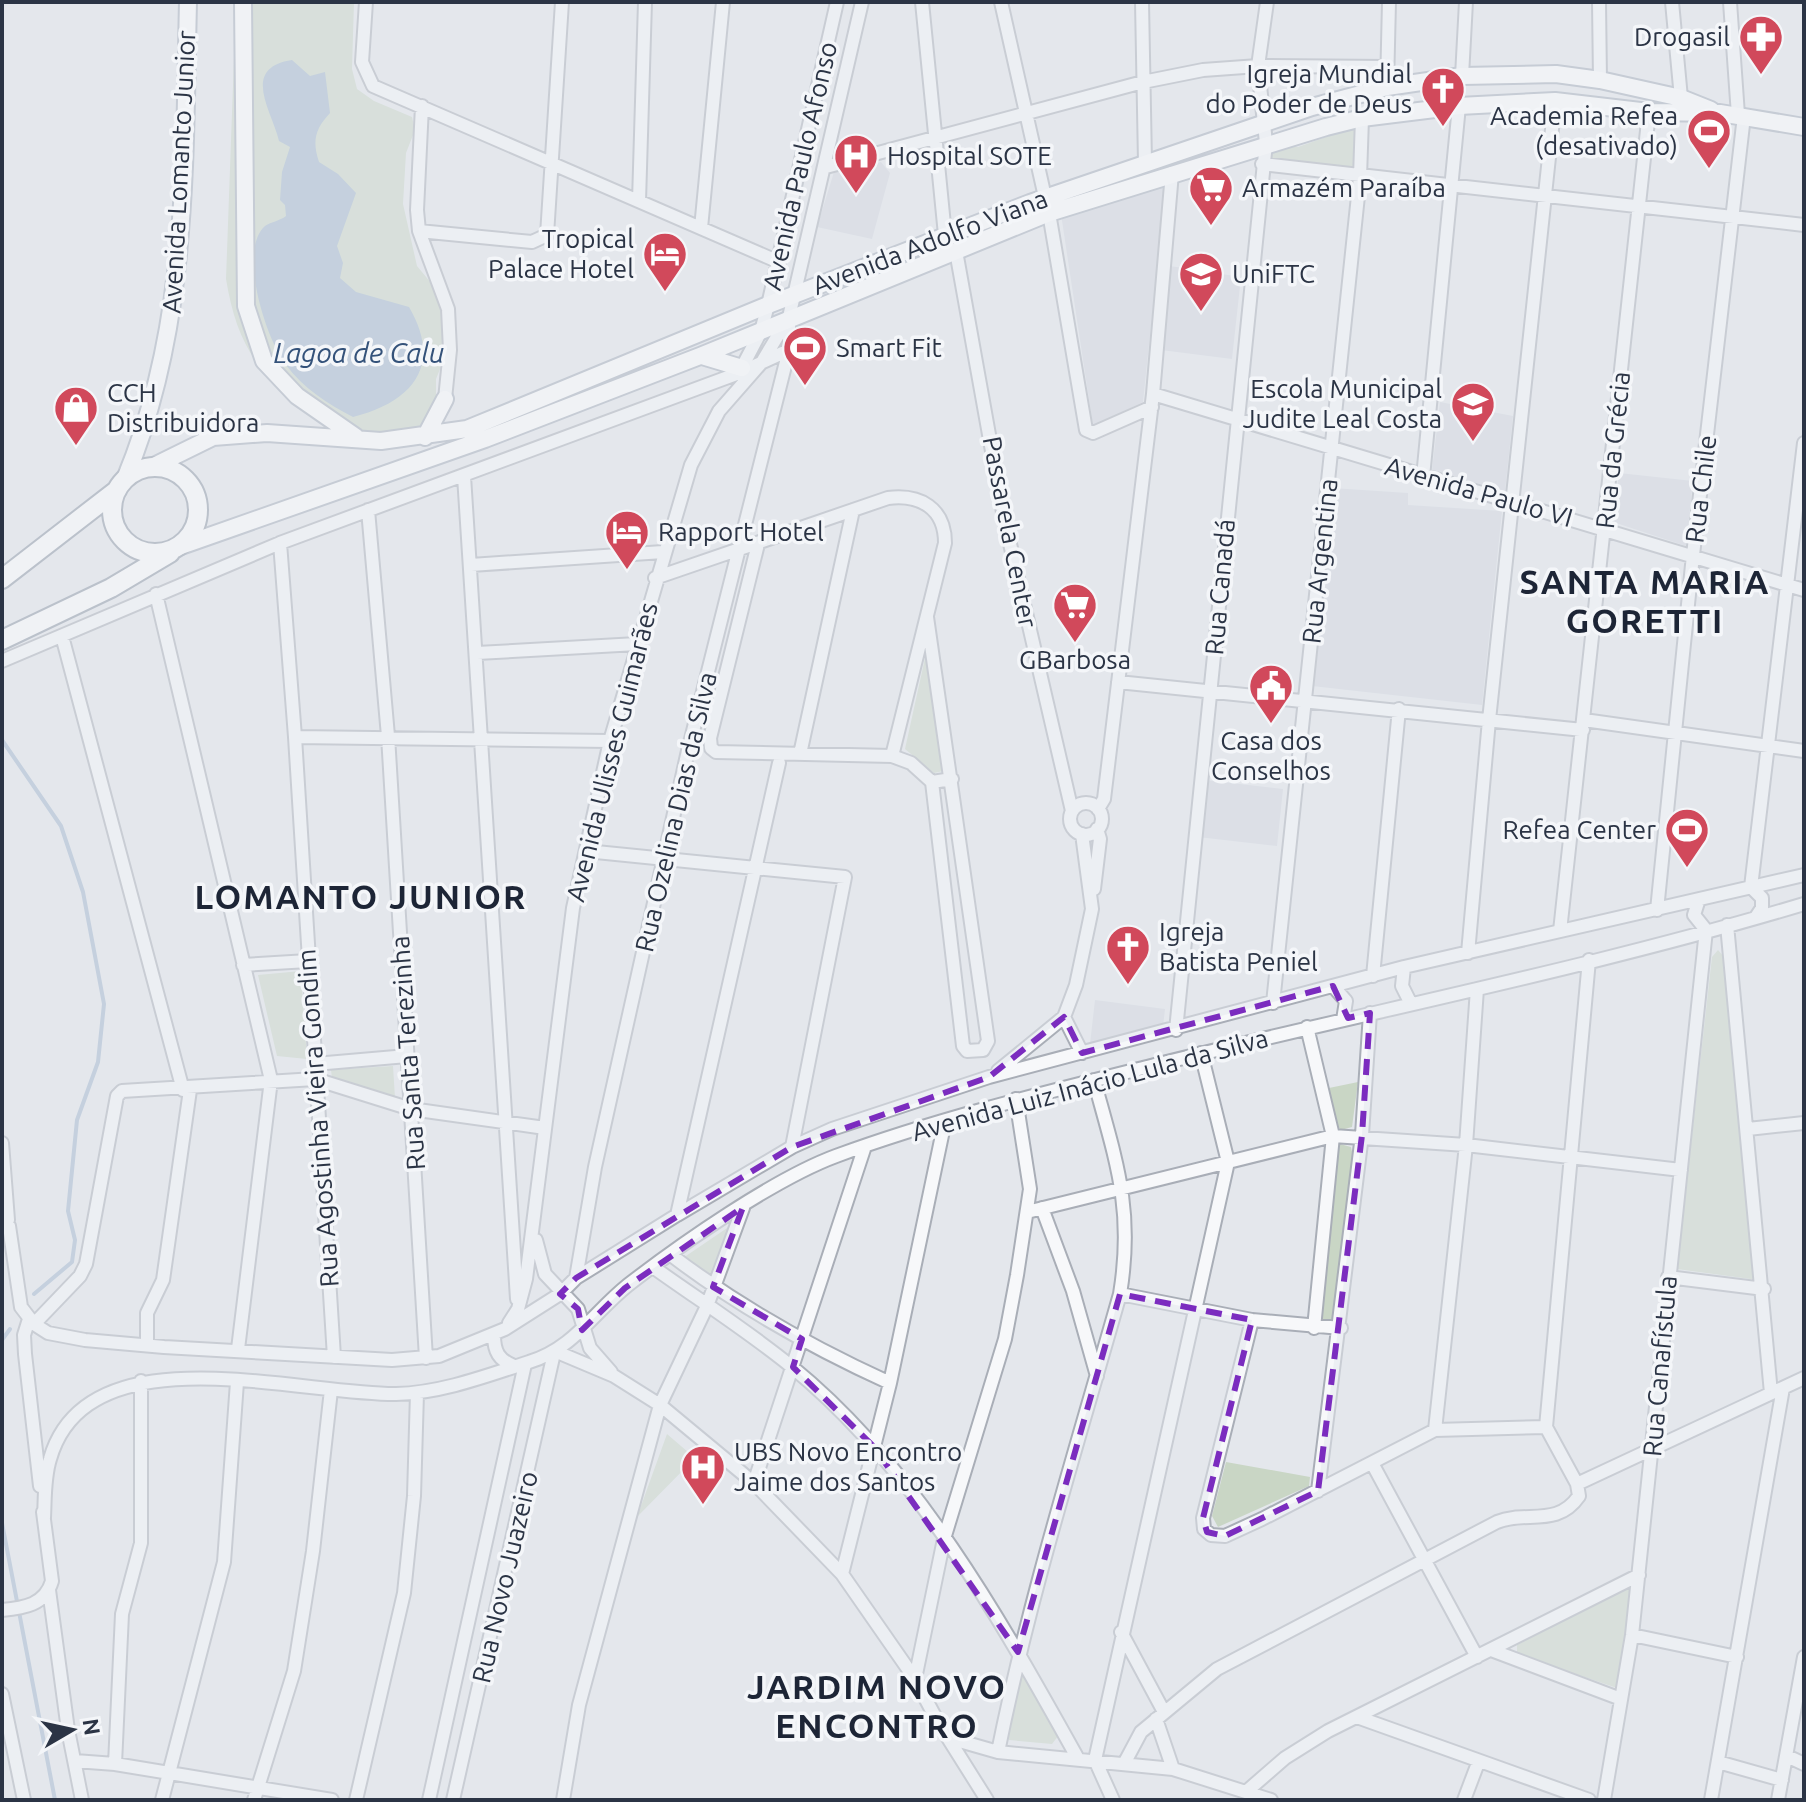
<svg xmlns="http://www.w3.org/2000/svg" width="1806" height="1802" viewBox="0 0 1806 1802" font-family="Ubuntu,sans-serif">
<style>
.built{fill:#d2d6de}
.green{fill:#c9d6c5}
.water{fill:#9fb4cc}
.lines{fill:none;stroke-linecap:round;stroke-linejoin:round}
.stream{stroke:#9fb4cc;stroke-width:4}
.minor-casing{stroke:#a9aeb7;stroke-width:16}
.major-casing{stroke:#a3abb8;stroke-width:20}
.highway-casing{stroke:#8b94a3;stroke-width:22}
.minor{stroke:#f7f8fa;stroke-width:12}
.major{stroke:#fff;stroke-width:16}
.highway{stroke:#fff;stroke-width:18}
.marked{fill:none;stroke:#7b2cbf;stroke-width:6;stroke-dasharray:16 10;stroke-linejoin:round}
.labels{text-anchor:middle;stroke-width:7;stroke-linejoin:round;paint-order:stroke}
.poi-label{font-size:26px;fill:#2b3445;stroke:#f4f6f9;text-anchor:start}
.street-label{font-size:26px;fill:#2b3445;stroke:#f4f6f9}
.water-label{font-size:28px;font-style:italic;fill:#34527a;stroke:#f4f6f9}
.district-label{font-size:34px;font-weight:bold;letter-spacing:2px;fill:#1d2536;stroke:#f4f6f9}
</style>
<rect width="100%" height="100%" fill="#e4e7ec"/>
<path class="built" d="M881,162L890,173L872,239L817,227L834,172Z
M1166,182L1143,402L1093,426L1061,214Z
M1170,266L1241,277L1232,359L1161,350Z
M1440,402L1513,416L1505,491L1432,470Z
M1619,473L1693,481L1686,546L1613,522Z
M1332,488L1408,493V505L1502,511L1482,705L1312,686Z
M1205,780L1283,789L1277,846L1198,837Z
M1095,1000L1165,1009L1163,1027L1090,1044Z"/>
<path class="green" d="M236,2H354L352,69L357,89L374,101L412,117L415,130L406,153L403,204L417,266L441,295L446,354L436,379V411L427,427C411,430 394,435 378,435C357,434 338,423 320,414C260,381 237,346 226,279Z
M1360,125L1357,168L1353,169L1272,160L1269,151L1287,144L1298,147Z
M927,649L948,770L934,773L905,749Z
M1718,950L1724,957L1758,1280L1677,1269L1712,957Z
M301,971L307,1059L277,1056L258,975Z
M393,1066L395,1098L332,1078L331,1070Z
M1358,1082L1352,1127L1341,1130L1336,1124L1329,1088Z
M1340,1144L1351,1147L1353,1156L1335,1319L1331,1322L1322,1321L1320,1315L1337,1147Z
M730,1226L711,1280L683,1258Z
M667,1434L695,1458L637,1517Z
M1226,1462L1310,1477L1309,1486L1218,1527L1212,1516Z
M1627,1588L1632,1591L1617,1688L1517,1654V1645Z
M1021,1668L1059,1735L1052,1744L1009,1740L1006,1733Z"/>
<path class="water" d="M292,60L310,76L325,72L330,113C315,129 312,141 319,162L338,174L356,193L337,246L343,263L340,278L356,292L409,307C443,365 413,402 353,417C328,404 303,388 286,365C267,341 237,251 265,226C270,222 280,221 286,216L285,205L280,200L282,172L290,147L279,141C272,111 240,68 292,60Z"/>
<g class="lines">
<path class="stream" d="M2,740L61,826L83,892L104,1004L98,1062L77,1120L68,1211L75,1240L72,1262L34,1294
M2,1340L10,1329
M2,1523L55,1800"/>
<g class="minor-casing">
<path id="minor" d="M366,2L362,62L373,86L779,262
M922,2L945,235
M1001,2L1045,197
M1142,2L1145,163
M1599,2L1600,80
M1672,2L1681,98
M1730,2L1738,115
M1462,76L1466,2
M1387,87L1389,2
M422,106L417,210L419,231L448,309L450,350L445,399
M1262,164L1804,225
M826,167L1143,82L1203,70L1258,66L1387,67
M639,201L645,2
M1049,213L1086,430L1093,433L1152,407
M701,228L723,2
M419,231L532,242L547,235L562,2
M956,251L1004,518L1072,811
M739,373L761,331L768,305L837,2
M1153,394L1804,590
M464,476L517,1299
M1423,477L1459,106
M368,510L388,736L426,1358
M280,543L295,737L334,1357
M758,544L710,738L711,748L716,752L892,756L911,763L932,782L952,779
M471,565L663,552
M655,578L888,498C920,494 945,508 945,543L892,756
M156,594L271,1080L238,1349
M927,617L988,1041L983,1050L967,1051L963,1046L932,782
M62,636L183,1090
M477,653L637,644
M2,661L280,543L739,373L789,350
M1118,682L1583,730
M1584,720L1804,751
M295,737L610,741
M800,754L853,510
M1070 819a16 16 0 1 1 32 0a16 16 0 1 1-32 0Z
M1098,809L1104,799L1153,394L1172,173
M586,851L845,877L792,1147
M1751,887L1804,443
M1751,887L1762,898V908L1756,917
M1094,889L1100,839L1097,829
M1699,899L1694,915L1706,930
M1657,910L1693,555L1744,116
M1727,925L1771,1393
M1560,931L1649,112
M1468,953L1489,720L1555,101
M243,965L308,961
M1404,967L1402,986L1410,1002
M1373,976L1399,709
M1333,986L1346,1001L1343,1020
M1273,1003L1360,177L1362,118
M1064,1017L1082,1053
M1307,1027L1333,1136L1314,1328
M1176,1030L1266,143L1258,66L1267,2
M315,1064L407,1056
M998,1071L1064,1017L1076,985L1092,909L1082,834
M1748,1129L1804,1123
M2,1143L8,1220
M1042,1208L1073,1291L1097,1376
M1027,1212L1333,1136L1466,1145L1681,1170
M2,1213L9,1226L21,1307L34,1324L48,1333L85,1340L164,1347L392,1360L439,1356L505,1329L560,1294L576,1278L677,1215L792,1147L832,1129L989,1077L1404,967L1804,875
M677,1215L779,763
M536,1240L545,1274L578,1309L590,1348L611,1372
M671,1255C738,1306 813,1348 890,1383
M653,1267C699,1300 748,1331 792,1367C916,1468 1000,1619 1077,1757
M1668,1277L1764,1289
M576,1278L595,1167L687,755L789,350V320
M1120,1294L1252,1320L1341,1328
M29,1319L24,1335L25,1354L40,1486
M1252,1320L1203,1518L1204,1529L1211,1535L1225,1536L1262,1519L1435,1430L1546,1427
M509,1323L518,1309L526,1279L573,908L610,741L691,465L719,411L762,362L789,317L862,2
M34,1324L80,1276L86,1264L117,1096L122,1091L315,1079L411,1109L545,1128
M494,1335C494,1352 499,1360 514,1366
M147,1345V1313L163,1280L190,1090
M557,1352L614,1376L660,1405L754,1483L842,1574L915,1679L939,1724L963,1742L998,1752L1173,1769L1271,1800
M1435,1430L1466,1145L1477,989
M1372,1463L1477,1657
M754,1483L865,1146
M1577,1484L1804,1378
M1318,1491L1362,1135L1370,1013
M44,1518C45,1499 44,1478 50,1459C87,1330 298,1395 396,1394C441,1393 486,1376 529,1362C573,1349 593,1313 628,1285C681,1244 774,1179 836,1156C937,1119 1043,1093 1147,1067C1366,1012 1588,969 1804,904
M842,1574L890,1383L945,1121
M49,1590L68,1730L82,1800
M2,1610C24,1608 45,1605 52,1581L43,1512
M1121,1632L1164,1712
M1632,1635L1737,1657
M1491,1650L1621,1699
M915,1679L944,1539L1005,1339L1017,1275L1030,1189L1016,1099
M2,1694L24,1800
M1357,1717L1589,1800
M1156,1719L1173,1769
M943,1730L987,1800
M998,1752C1029,1598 1077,1446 1120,1294C1134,1209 1116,1161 1094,1080
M1787,1756L1804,1764
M1095,1760L1228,1162L1201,1053
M1095,1760L1113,1800
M75,1761L115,1764L332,1800
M1125,1762L1141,1732L1217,1669L1497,1522C1526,1510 1557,1528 1579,1496L1577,1484L1546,1427L1589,960
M1718,1762L1782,1780
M115,1764L122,1614L141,1543V1381
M1247,1791L1285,1758L1328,1731L1639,1575
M162,1800L224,1562L237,1382
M254,1800L294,1671L313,1551L331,1390
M356,1800L404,1593L414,1496L417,1393
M429,1800L525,1364
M453,1800L554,1353
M563,1800L579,1705L660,1405L707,1306L743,1208
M1464,1800L1478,1763
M1604,1800L1632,1635L1706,930
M1711,1800L1783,1388
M1778,1800L1804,1657"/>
</g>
<g class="major-casing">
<path id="major" d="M243,2L246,306L264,361L297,396L356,437
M702,356L742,368
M425,437L445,399
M152,467L213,437L267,433L381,441L467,429L768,305L1030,203L1312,107L1387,87L1462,76L1556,74L1600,80L1681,98L1711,110
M125,479C189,326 184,164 188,2
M178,547L485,439L700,356L1049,213L1326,127L1362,118L1459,106L1555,101L1649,112L1720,113L1804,127"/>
</g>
<g class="highway-casing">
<path id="highway" d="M112 510a43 43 0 1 1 86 0a43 43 0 1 1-86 0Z
M2,579L117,490
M2,640L111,588L170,553"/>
</g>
<use href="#minor" class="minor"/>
<use href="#major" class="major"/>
<use href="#highway" class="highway"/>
</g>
<path d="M0 0H1806V1802H0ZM1333,986L1348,1018L1370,1013L1362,1135L1318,1491L1225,1536L1207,1532L1203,1518L1252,1320L1120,1294L1018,1652L874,1447L793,1367L802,1339L713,1287L743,1207L625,1288L582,1330L578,1309L560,1294L576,1278L792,1147L989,1077L1064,1017L1082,1053Z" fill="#e4e7ec" fill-opacity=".55" fill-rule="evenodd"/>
<path class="marked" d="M1333,986L1348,1018L1370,1013L1362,1135L1318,1491L1225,1536L1207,1532L1203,1518L1252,1320L1120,1294L1018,1652L874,1447L793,1367L802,1339L713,1287L743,1207L625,1288L582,1330L578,1309L560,1294L576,1278L792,1147L989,1077L1064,1017L1082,1053Z"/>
<defs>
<g id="pharmacy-pin" transform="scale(2.3)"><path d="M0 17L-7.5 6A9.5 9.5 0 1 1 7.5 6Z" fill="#d1495b" stroke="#f4f6f9"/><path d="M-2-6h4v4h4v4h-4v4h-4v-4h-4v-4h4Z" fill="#fff"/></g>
<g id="church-pin" transform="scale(2.3)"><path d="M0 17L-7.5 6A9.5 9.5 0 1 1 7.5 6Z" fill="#d1495b" stroke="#f4f6f9"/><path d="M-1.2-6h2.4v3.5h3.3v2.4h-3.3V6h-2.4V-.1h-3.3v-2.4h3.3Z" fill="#fff"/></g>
<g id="stadium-pin" transform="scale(2.3)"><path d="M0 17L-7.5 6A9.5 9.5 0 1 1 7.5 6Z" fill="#d1495b" stroke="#f4f6f9"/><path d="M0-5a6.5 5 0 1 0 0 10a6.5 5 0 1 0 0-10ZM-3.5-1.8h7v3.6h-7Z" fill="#fff"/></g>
<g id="hospital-pin" transform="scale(2.3)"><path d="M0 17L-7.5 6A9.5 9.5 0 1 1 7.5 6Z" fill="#d1495b" stroke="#f4f6f9"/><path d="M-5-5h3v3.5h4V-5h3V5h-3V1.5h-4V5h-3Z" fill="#fff"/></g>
<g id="supermarket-pin" transform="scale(2.3)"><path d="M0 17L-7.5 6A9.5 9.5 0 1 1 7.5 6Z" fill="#d1495b" stroke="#f4f6f9"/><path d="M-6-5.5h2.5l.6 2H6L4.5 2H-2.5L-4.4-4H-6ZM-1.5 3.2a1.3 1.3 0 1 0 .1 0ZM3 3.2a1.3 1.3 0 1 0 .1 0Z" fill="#fff"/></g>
<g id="hotel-pin" transform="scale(2.3)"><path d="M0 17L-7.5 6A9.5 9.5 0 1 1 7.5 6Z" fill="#d1495b" stroke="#f4f6f9"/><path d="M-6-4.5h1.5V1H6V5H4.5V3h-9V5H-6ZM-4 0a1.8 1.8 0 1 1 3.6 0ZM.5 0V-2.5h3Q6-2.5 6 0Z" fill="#fff"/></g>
<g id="university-pin" transform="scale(2.3)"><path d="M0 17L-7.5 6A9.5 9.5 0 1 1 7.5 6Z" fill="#d1495b" stroke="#f4f6f9"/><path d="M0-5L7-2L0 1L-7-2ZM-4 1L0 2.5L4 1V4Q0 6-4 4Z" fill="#fff"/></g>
<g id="school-pin" transform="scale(2.3)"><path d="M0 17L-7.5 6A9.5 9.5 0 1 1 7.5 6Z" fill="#d1495b" stroke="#f4f6f9"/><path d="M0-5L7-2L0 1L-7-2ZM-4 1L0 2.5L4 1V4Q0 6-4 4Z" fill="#fff"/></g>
<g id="shop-pin" transform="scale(2.3)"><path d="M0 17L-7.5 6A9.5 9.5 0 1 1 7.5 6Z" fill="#d1495b" stroke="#f4f6f9"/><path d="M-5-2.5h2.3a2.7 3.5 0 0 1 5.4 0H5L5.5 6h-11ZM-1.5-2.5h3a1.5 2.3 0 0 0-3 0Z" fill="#fff"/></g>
<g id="civic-pin" transform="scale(2.3)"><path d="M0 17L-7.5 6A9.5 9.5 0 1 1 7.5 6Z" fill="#d1495b" stroke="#f4f6f9"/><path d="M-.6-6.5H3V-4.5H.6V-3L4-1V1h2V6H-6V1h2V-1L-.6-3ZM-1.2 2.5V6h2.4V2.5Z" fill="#fff"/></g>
</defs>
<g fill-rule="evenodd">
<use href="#pharmacy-pin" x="1761" y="37"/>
<use href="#church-pin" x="1443" y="89"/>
<use href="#stadium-pin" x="1709" y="131"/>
<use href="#hospital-pin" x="856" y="156"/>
<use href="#supermarket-pin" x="1211" y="188"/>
<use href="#hotel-pin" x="665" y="254"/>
<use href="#university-pin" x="1201" y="274"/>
<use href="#stadium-pin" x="805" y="348"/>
<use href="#school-pin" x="1473" y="404"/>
<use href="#shop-pin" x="76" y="408"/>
<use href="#hotel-pin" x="627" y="532"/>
<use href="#supermarket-pin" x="1075" y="605"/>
<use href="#civic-pin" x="1271" y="686"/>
<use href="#stadium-pin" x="1687" y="830"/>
<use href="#church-pin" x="1128" y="947"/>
<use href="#hospital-pin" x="703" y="1467"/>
</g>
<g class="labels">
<g class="poi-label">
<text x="1730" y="46" text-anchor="end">Drogasil</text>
<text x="1412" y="83" text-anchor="end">Igreja Mundial<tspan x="1412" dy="30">do Poder de Deus</tspan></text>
<text x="1678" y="125" text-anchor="end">Academia Refea<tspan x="1678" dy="30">(desativado)</tspan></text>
<text x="887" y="165">Hospital SOTE</text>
<text x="1242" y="197">Armazém Paraíba</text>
<text x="634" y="248" text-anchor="end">Tropical<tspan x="634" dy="30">Palace Hotel</tspan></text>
<text x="1232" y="283">UniFTC</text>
<text x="836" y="357">Smart Fit</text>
<text x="1442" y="398" text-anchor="end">Escola Municipal<tspan x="1442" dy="30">Judite Leal Costa</tspan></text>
<text x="107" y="402">CCH<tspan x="107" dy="30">Distribuidora</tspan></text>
<text x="658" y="541">Rapport Hotel</text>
<text x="1075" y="669" text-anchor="middle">GBarbosa</text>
<text x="1271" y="750" text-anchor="middle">Casa dos<tspan x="1271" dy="30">Conselhos</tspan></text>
<text x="1656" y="839" text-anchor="end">Refea Center</text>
<text x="1159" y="941">Igreja<tspan x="1159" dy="30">Batista Peniel</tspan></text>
<text x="734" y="1461">UBS Novo Encontro<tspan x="734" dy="30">Jaime dos Santos</tspan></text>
</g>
<g class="street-label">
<text transform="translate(800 166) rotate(-77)" y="9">Avenida Paulo Afonso</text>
<text transform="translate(179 172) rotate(-87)" y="9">Avenida Lomanto Junior</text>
<text transform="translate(930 242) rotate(-21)" y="9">Avenida Adolfo Viana</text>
<text transform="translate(1613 450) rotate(-84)" y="9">Rua da Grécia</text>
<text transform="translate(1701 489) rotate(-83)" y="9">Rua Chile</text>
<text transform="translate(1479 492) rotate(16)" y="9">Avenida Paulo VI</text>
<text transform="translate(1010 532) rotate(79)" y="9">Passarela Center</text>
<text transform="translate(1320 561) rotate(-84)" y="9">Rua Argentina</text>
<text transform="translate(1220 587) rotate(-85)" y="9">Rua Canadá</text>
<text transform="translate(612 752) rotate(-76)" y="9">Avenida Ulisses Guimarães</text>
<text transform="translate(676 812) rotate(-77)" y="9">Rua Ozelina Dias da Silva</text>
<text transform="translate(408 1053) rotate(-94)" y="9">Rua Santa Terezinha</text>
<text transform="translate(1090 1085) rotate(-15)" y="9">Avenida Luiz Inácio Lula da Silva</text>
<text transform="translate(318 1118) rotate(-94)" y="9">Rua Agostinha Vieira Gondim</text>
<text transform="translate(1660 1366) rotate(-85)" y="9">Rua Canafístula</text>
<text transform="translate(505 1577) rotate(-77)" y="9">Rua Novo Juazeiro</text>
</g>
<g class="water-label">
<text x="359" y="363">Lagoa de Calu</text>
</g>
<g class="district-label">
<text x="1645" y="594">SANTA MARIA<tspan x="1645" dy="39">GORETTI</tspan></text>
<text x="361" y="909">LOMANTO JUNIOR</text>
<text x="877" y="1699">JARDIM NOVO<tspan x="877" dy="39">ENCONTRO</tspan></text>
</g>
</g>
<rect width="1806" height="1802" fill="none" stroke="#2b3445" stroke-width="8"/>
<g transform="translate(72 1730) rotate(81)" stroke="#f4f6f9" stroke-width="6" paint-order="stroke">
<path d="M0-6L14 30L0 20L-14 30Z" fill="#2b3445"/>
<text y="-12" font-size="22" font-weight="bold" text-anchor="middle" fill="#2b3445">N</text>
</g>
</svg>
